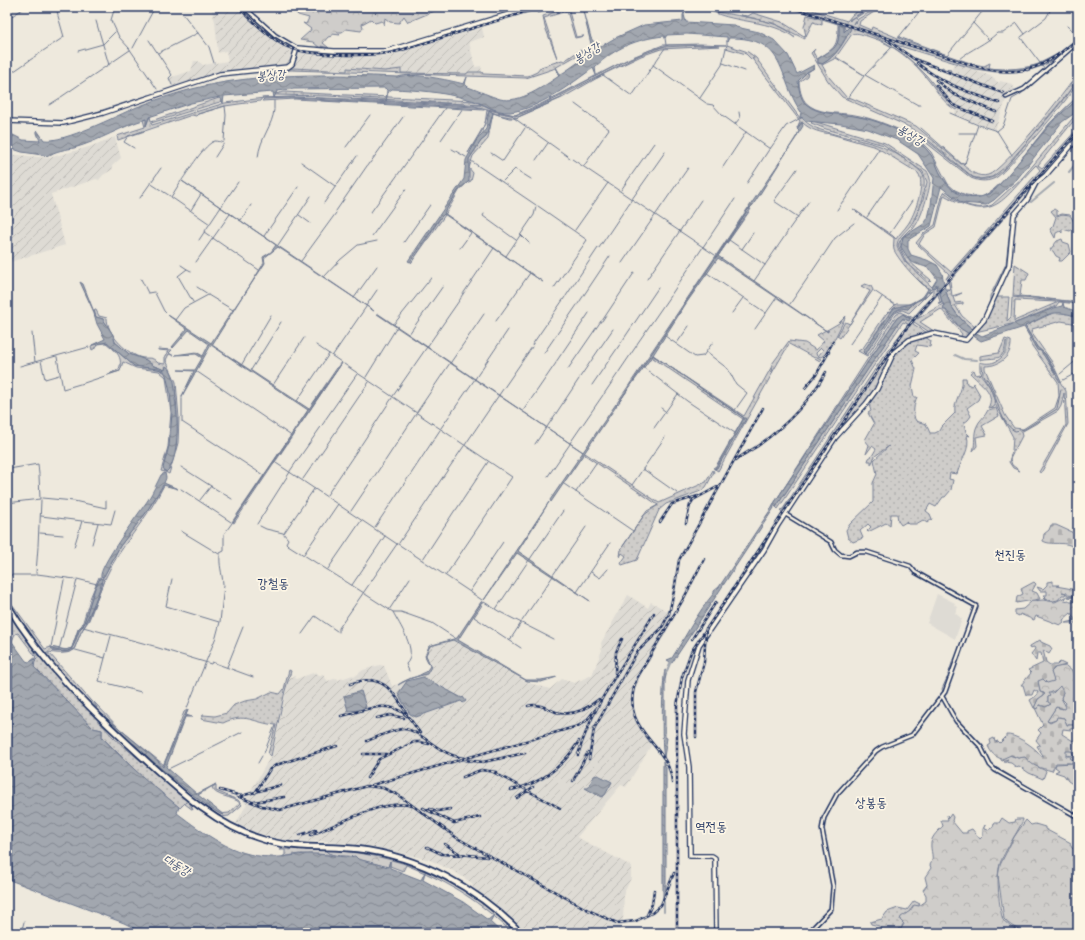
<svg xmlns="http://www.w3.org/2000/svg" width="1085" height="940" viewBox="0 0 1085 940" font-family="'Playpen Sans','Poor Story',sans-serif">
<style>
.built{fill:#dedbd4}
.industrial{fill:url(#industrial-furrows)}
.grass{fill:url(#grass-dots);stroke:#757e94;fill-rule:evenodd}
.forest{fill:url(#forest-crowns);stroke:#757e94}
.wetland{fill:url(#wetland-marsh);stroke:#757e94}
.cemetery{fill:url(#cemetery-stones);stroke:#757e94}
.water{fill:url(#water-waves);stroke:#6c778f}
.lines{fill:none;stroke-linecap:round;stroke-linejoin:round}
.stream{stroke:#6c778f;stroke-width:1}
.canal{stroke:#a2a7af;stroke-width:2}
.minor-casing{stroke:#1b2f5e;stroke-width:5.5}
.major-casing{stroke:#1b2f5e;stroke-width:6}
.highway-casing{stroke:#1b2f5e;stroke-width:8}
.minor{stroke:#fcf5e5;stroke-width:2.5}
.major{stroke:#fcf5e5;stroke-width:3.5}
.highway{stroke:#fcf5e5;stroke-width:4.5}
.rail-casing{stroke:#1b2f5e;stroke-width:2.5}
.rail{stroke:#fcf5e5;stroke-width:1;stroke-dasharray:3;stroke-linecap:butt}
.labels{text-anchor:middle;stroke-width:3.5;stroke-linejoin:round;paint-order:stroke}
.water-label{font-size:12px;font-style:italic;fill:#445376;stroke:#fcf5e5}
.quarter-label{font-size:13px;fill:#1b2f5e;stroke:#fcf5e5}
</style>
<defs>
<pattern id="industrial-furrows" width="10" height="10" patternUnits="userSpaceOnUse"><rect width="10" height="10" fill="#dedbd4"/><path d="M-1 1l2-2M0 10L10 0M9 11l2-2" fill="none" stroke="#bebcb8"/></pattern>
<pattern id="grass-dots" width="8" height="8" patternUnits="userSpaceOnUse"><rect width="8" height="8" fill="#cfcdca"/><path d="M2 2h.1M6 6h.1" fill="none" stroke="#b1b0b0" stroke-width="1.8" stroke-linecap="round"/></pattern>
<pattern id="forest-crowns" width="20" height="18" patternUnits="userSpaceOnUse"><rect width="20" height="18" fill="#cfcdca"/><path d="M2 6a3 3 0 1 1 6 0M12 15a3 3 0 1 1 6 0" fill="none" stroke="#b1b0b0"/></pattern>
<pattern id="wetland-marsh" width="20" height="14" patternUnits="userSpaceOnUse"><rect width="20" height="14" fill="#cfcdca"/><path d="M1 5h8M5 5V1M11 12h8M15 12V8" fill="none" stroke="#b1b0b0"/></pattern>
<pattern id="cemetery-stones" width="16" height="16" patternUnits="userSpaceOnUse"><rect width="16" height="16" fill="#cfcdca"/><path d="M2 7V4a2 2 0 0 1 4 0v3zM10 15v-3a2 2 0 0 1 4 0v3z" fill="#b1b0b0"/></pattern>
<pattern id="water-waves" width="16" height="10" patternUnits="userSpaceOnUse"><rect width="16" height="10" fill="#a2a7af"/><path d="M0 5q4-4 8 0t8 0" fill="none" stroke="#838892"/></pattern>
</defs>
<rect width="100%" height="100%" fill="#eee9dd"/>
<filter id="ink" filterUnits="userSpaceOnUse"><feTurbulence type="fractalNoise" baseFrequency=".025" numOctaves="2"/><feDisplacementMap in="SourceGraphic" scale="8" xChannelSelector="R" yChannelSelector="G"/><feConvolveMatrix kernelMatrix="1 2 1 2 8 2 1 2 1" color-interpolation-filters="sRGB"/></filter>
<g filter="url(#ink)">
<path class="built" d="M937,594L955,603L954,605L958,607L955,613L962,619L955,639L927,623Z"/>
<path class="industrial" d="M211,7H240L278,39L294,51L314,55L387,56L482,28L484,37L469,42L475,67L481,66L482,72H469L466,74L401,73L283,67L217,73L173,87L169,78L191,71L194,61H198L203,65L228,61L226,51L218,53L215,22Z
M954,62L975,69V70L990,76L999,83L1000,81L1012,84L1015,89L1016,94L1006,100L995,130L954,115L957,108L949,103L939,92L944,87L946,89Z
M115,137L121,158L112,166L113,169L103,175L99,180L96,179L51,194L65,245L7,263V154L49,158L89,147Z
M628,595L648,608L651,602L676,616L641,675L632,699L636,718L652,744L626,787L621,785L577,837L631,866V878L624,893L623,921L619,933H527L497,906L473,888L472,883L455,872L430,860L374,847L322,841L299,842L284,841L246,829L236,823L247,804L244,803L273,752L289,678L295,676L296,679L316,672L320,676L322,674L328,681L337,678L338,680L353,675L354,677L363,670L380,665L384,666L392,686L425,675L430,671L433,666L428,658V652L431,646L452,640H456L526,682L550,689L562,679L574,683L592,675L602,650L601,643Z"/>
<path class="grass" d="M867,7H870L849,20L850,21L851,19L873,7L857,17L853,24L856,20V23L858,19L879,7H882L860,21L859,25L871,30L872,27L898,38L973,64L984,66L990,63L989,68C1007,70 1025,69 1042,63C1047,60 1054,56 1058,54C1031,72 1003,73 972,64L807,12L809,9L847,21L853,14Z
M568,8L576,37L584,36L575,38L567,11L544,18L557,58L545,27L543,16Z
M711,11C731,15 786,20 795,38C770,19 737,24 711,11Z
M753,13L782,22L804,36L805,35V39L773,23L740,15L748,16Z
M807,13L849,27L844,33V26L839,25C840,49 835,47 818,59V63L822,64C836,57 845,42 851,27C880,37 905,52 926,75C936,86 943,100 957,108L956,110C943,103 938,92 929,81C914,61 893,44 870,37C863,35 858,32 852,34L836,57L864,75L836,58L822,65L829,77L847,98L849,97L916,126L961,164L966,162L963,165C970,171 978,178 988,175C1003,171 1067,90 1078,73C1078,89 1017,152 1004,168L992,177L980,179L973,177L922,135L907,126L842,97L828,81L811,53L815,49L813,52L817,59C835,48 838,47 838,24L822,19V25L813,22L806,36L804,27L807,15L821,19Z
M869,33C892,40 915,48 939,55C981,69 1018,83 1059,55L1060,57L1042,66L1026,70L996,72L975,69L893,44L913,58L940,68L943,67L944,69L951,70L950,72L913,59L891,43Z
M700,44L726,45H669L650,50L623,62L537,107L515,115L474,106L293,97L262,98L260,101L225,106L198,114L196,116L192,115L118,140L117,136L145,127L143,120L147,119L146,126L150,116L151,121L219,98L223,101L151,123L152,125L225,103L264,98L302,97L481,105L328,96L275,95V94L284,92L474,101L501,113L515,115L541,104L630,58L663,45Z
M703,45L720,46L661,49L641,56L606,73L562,98L516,118L499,115L489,111L482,131L468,153L485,124L487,110L485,109L295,99L262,101L264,99L289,98L476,107L515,116L537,108L640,55L662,47Z
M727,45L748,52L756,58L800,118H803C810,133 863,139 880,146C895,152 911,162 922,173C929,183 918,216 910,226C905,232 897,238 897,246L905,262L932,287L934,288L937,284L942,302H940L938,294L917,319L943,304C946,315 959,329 971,335L968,339L960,338L962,334L941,309L920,322L937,333H931L914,322L913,324L929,334L913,338L891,357L880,377L879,384L869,399L847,423L785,513L783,512L903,334L939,291L912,320L908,315L913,318L933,294V289C924,290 899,261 894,250C893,246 894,242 894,238L853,209L893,236L896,239C899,234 904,230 908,224C915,214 926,183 918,173L876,147L831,134C822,133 810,130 803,123H800L797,128L800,121L753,60V57L752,60L746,54L726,48Z
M580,50L583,52L553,69L526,78L291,70L267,72L294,68L347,71V68L385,71L401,69V73L466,74L469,72H482L483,74L528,76L537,72L541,67L562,60L564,61Z
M1078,81C1078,89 1008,170 997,177C989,182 980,182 971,178L919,137L915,136L916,133L920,135L972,177C987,183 998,176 1008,165Z
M1078,112L1076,118L1038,165L1042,168L1078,128V131L946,279L949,274L916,243L924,233L935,225L943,193L945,192C957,202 976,212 992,205L1023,177ZM1036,165L1040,170L951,272L919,244L925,234L936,227L944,195C996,225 1002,199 1036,165Z
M813,121L885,143L927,171C929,175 931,179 930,183C929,193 920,222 913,229C909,233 904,234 901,240C895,253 922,272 931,280L929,282L906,262L898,245L902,237L912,227L923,200L927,182L923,172L884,145L826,129L811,123Z
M1078,132L1039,177L1046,172L1078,135L1045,174L1037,180L1026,200L1016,211L1009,262L983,319L981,322L990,301V296L1006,264L1010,228L1013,213L1024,202L1031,187L950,281L952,296L962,293L953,297L955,303L963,302V304L955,305L962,316L975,327V331C960,319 950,309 946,291L950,289L948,281Z
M1054,209L1057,211V216L1062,214L1070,215L1077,227L1070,231L1062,229V233L1060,231L1056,233L1055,238L1050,229L1053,226L1056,217L1051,211Z
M1062,239L1063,242L1069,244L1071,252L1062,261H1059L1060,258L1056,256L1053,251L1050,250L1057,241Z
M1015,264L1029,273L1026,280H1022L1020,296L1078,302L1013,296Z
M865,284L871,286L873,290L840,338L837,336L845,322L850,324L870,291L861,286Z
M997,297H1009L1007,321L1011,317L1012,297L1078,303V304L1059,302L1056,306L1016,323L975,332L979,330ZM1015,300L1056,302V303L1014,321Z
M900,312L907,315L912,320L782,512L780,510L783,509L885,354L908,324L903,322L778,509L776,507L898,324L902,319L909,320V318L904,314L897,318L773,505L896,315Z
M1055,312H1063L1078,317V324L1061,321L1032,329L1031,332L1052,362L1061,382L1057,375L1056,376L1066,391L1068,424L1041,473L1039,472L1066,425L1064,393L1061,406L1058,411L1021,432L1022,436L1010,459L1012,465L1020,471L1013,468L1009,462L1012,451L1013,437L996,406L990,387L980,371V362C994,367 1008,357 1007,342L1006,341C1004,364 995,356 980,360V356L999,353L1005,339L1011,341C1012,356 1000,366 985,366V369L1005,415L1014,428L1023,429L1055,408L1059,396L1058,382L1032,346L1029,339L1031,337L1037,349L1041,351L1057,374L1045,354L1037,347L1025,326Z
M846,316L828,352L821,357L818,356L823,350L821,348L816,353L817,357L821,359L820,361L789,344L772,373V364L789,341L805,343L816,350L824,341L817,335L826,330L829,331L827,330L839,323Z
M925,337L931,341L930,347L917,345L915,351L919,353L912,360L916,369L912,386L914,397H917C914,403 912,415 916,421L926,424L930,433H935L939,431L941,427L955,413C953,399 964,392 962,378H966L967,384L972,386L973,383L980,395L978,400L967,408L971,416L968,420L964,423L966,432L970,436L967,435C971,449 961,460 957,474L950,473L949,479L953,480L951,490L945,497H943L936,507L930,504L926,511L930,514L932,519L927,523L923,520L916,524H908L906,522L901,525L898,521L897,514H891L890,526L886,523L868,532L867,531L871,527L868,524L860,531L863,538L853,542L848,538L846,530L850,524L873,502V483L877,474L874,460L889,446L875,456L871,465V461H868L869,458L872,456L876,449L872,446L866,454L869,445L865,440L874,424L868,413L871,411L868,402L893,355L906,342Z
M652,355L744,416L772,366V374L718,471L713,468L716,466L743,419L653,358Z
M341,362L342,363L341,364L234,523L232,522Z
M974,370L976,375L980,374C986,381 999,398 993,407L988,408C997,392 979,383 970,373Z
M996,408L999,416L982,426L987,435L976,437L977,446L973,451C976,443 973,434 977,426C979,420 985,417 988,410Z
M585,453L659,503L706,482L713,470L714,472L706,487L701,491L666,504L659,510L637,560L622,565L621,563L626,556L622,553L620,557L621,549L644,515L658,505L585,455Z
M104,580L89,620L81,632L74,650C67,655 54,653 48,652V654H50L97,708L94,702L120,729L164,765L184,712L187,710L162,768L220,814L229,813L240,803C233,796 214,797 212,787L216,785V791L238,800L242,805L229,816L220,817C138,761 60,683 7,600V597L45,649L51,647L53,651L68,652L74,649L81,632L88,620Z
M1053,581V585H1059L1056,586L1078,590V596L1067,595V593L1062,592L1066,593L1065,595H1062L1058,600L1053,601L1044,599L1046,597L1044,595H1047V591H1040L1037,587L1043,589L1047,585V582Z
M1034,582L1036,584L1032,591L1037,593L1040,599L1016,603L1017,597L1023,594L1021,589Z
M7,612L36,653H33L18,633L15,634L12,641L7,632Z
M34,655H38L114,738L190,803L193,810L185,804L186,802L180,808L142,777L102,737V730L93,728L34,667L35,660L38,658L31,661L36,657Z
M289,670L291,671L285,691L271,756L268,754L276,725C253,723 246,712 223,723L201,719L203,715L215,716L227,713L234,705L245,701L257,699L271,692L280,694L284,689Z
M283,849L325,850L328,853L335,855L299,854L282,857L285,855V850H280Z
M914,901L920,904L908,913L901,929L883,933L879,926L871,924L870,922L882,919L887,912L898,908L907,910Z"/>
<path class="forest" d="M290,7H444L408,22L404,16L399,23L390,22L385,18L384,25L382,21L375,23L371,19L362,24L363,27L361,31L346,29L342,32H337L340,35L332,34V36L328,37L323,43L329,48L321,46L323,49H321L313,42L300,40L310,31L311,29L303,23L306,24L309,18L298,15Z
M1067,596L1064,601L1069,600L1070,602H1074V598L1068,597V596L1078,597V619L1076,623H1065L1074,621V618L1071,613L1063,620L1064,622L1060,625L1036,616L1034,620L1020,614L1019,616L1015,614V610L1023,609L1032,601L1043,600L1055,602Z
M1066,666L1073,672L1076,691L1078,689V729L1073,725H1067L1064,718L1059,717L1056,720L1050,722L1047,721L1056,707L1063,709L1066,703L1061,698L1063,692L1056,690L1050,693V696L1048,697V702L1052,703L1046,707L1039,705L1038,709L1034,708L1038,699L1044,695V693L1040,692L1038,681L1043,678L1047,682L1053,681L1051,672L1056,667Z
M1066,750L1072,751L1075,757L1074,758L1076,760L1078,759V782L1074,785L1068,781L1064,775L1055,772L1059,770L1055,767L1056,764L1072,763L1070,755L1067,756L1065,755Z
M1009,755L1018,758L1025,757C1031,764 1038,767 1046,771L1043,779L1029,773L1019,766L1016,767L1011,763L1004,762L1008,759L1002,761L1000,758Z
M951,814L953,817L952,821L962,833H967V831L972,829L980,839L983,836V829L985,825V829L988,830L993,827L994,823H999L1002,818L1009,823L1015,822L1016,819H1023C1024,822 1002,855 1000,864C996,876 999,909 1003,920L1011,927L1025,933H887L897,931L899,928L901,929L904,924L900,920L901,917L910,911L914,905L919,906L926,901V895L923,890L927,885L925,877L931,868L930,865C935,858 930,851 931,843C932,836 938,831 943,826L941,820H948L947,815L949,817Z
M1026,820L1031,825L1035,824L1045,827V829L1071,843L1070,844L1072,848L1078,852V933C1054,933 1021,939 1004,919L998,876L1000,865L1014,837Z
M325,850C397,853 461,879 513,929L512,930L507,925L506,927C474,897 444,880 406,865L403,871L390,866V861L388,867L357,859C348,853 333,859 325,850Z"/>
<path class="wetland" d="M814,68L808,72L807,76L799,82C800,92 802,101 810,106C823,115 844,112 860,116C877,120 893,127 909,134L912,135L914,132L916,133L915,136L931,152L948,184L955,190L966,195L982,197L993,190L1005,179L1050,123L1078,96L1052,121L1000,185L990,193L980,198H971L953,190L942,177L930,154L914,136L915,133L913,135H908C893,128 876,120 859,117C843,113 819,116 806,104C800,99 799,88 798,81L807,72Z
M493,113L488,139L473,156L469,168L473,173L471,181L464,184L459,191L445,215L411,263L458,191L468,182L469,159L481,141L486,137Z
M748,208L751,209L718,256L750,209H748L618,404L617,403Z
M932,290L909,313L902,310L895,313L867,356L858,351L863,348L886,314L896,304H909L915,301C907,307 898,304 891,311L863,352L866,354C873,342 892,303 908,309C914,300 921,301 927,292Z
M94,310H96L99,316L107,318C107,333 124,351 139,357C148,360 151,355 158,363L165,364V357L169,351L158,350V349L172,350L169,353L174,356L169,354L166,360L176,382L179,418L178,443L169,474L165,472C182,464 180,375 166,366L165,370L154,366L146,360L129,354L115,342L113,335L103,319L96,317Z
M106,342L134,366L158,369L166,373C172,393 173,415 171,435C170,444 162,466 165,472L161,471L168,447L171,413L166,377L159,371L136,368L123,362L120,371L109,374L119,369C124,357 115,350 106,343L98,344L97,347L92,350L91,346L97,343Z
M164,485C148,519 120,545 105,579L102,577L104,576L120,546L145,514Z
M99,577L101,578L95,587L83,626L79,628L71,650L80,628C88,624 101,588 102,578L104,580L88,620L81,632L74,649L68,652L53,651L65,652L70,650L60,649L66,650L72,648L78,629L82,625L91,596Z"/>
<path class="cemetery" d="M1051,525H1056L1078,535V552C1069,538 1053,547 1043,541L1044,534L1049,530Z
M1040,640L1041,642L1050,646L1052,649L1049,654L1043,650L1046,662L1050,665H1057L1060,662L1066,665L1054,668L1051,672L1054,681L1047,683L1043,679L1038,681L1040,692L1045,694L1038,699L1034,708L1030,700L1036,696L1038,692L1034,690L1032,695H1026L1023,685H1021L1031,673L1028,670L1043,663L1041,653H1037L1036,661L1031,654L1035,649L1034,647L1030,648V646Z
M1060,686L1063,692L1061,698L1066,707L1065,709L1056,707L1047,721L1050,723L1056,720L1057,717L1064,718L1067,725H1073L1078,729V732L1071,728V730L1063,729L1062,734L1078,744V759H1075L1072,751H1066V756H1072L1070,758L1073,760L1072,763H1056L1052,771C1039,767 1034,768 1025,757L1018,758L1011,755L1002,759C995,757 991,753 988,746L991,744L990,740L994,738L995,742L998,741L1000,743L1006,737V735C1015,734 1031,745 1037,751C1040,754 1040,756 1044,757L1037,746L1040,745L1036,740L1041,733L1038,730L1043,725L1035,708L1038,709L1039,705L1046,707L1051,704L1048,702V697L1050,696L1048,693H1053Z"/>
<path class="water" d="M582,7H583L591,38L598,48L615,38L644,25L683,21V15L686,8L684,15L686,22L734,25L736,27L759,32L774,40L788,55L797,74L814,65V68L807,72L798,81C799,88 800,99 806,104C819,116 843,113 859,117C876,120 893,128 908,135H913L915,133L914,136C920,143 926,148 931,155C936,162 938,170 942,177C954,198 976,204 995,190L1054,120L1071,105L1078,96V108L1075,113L1062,122L1017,179L994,200L986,205L962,203L941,187L931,226L908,240V249L911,255L927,260L937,265L942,273L945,289H950L946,291C950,309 960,320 975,331L971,335L960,328L946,310H943L944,306L943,303H938L942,302L939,288L936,290L937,284L934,288L932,287L937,279C926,262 924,269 910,261L901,247L903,237L924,224L928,218L931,205L934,178L918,154L897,140L868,129L841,124L805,121L803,118L800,117L801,112C777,77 788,37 729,38L727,42V37L687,34L667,35L665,38L664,36C636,39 615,48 595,67L596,75L593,68C570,85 538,109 510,112C494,113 483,102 467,99C442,92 418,90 392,89L388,92L386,101L387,90L385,88L294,89L277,91L274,98L273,92L224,96L223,103L220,97L191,103L149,117L146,126V119C122,126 99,141 74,148C68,149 53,151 49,156L22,152L7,147V132L23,140L40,141L37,133V130L44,140C64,143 116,116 137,107C155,100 174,94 192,89C259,72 330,74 398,77C412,72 448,80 464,84L467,77L465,84L468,87C479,91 490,96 500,99C520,104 544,86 559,76L556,67L560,74L563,73L593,52Z
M839,25L844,26V32L849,27L851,29C842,43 837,56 822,64L818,63V59C835,47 840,49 839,25Z
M489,110L493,113L486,137L481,141L469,159V181L458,191L444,213L543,282L444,214L440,218L410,262L408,261L464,179L466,160L476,141L486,129Z
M802,122L803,126L753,205L750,208L749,207L796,138L799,131L797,129Z
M182,181L374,311L278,247L264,258L265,263L244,295L264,263L263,257L271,252L276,245Z
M749,208L718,256L828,332L718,258L685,305L653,355L619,402Z
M917,279L931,291L927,292L924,298L915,302L908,309L901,308L895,311L865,354L863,352L894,308L911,304L923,297L928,289Z
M80,282L83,284L96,317L103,319L113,335L115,342L129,354L146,360L154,366L165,370L166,366C175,371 174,387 176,396L175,399C178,414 180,462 166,472L163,468L169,446L172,414L170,392L166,375L164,371L158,369L134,366L107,342L92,345L105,339L97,324L93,310Z
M243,295L212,345L309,409L342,363L233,522L308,410L211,345L182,396L194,371L178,370H195L202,358L196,354L175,355L196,352L203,356L209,344L189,330L173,348L172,347L187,329L169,316L168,315L211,343Z
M1063,303L1064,307L1078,312V317C1050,308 1049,315 1025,326L1037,347L1045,354L1056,375L1041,351L1037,350L1024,327L981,341L972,335L975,332L982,336L1054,308L1062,306Z
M377,313L583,452L377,314Z
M903,314L910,319L909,321L903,318L898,324L776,507L773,505L897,318Z
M653,355L746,419L717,468L714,469L718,464L744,418Z
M616,404L617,405L551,502L550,500Z
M165,473L166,478L164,483L178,489L163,485L145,514L120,546L104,576L101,577C98,567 140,512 148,500C153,492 157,483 161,475Z
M549,502L518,551L590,601L517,553L484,600Z
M773,506L774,508L672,663L667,660L672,658C686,636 697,613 714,593V591L719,587Z
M100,578L102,579C102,587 86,625 80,629C73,645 75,657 52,649L51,647L65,650L72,648L79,628L83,626L95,588Z
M483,601L458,640L526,680H541L557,677L541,682L527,681L453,640L430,646L426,655L431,667L427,674L411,678L398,685C407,677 424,678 430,666L425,656L429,646L457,638L481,602Z
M7,632L13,643L26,661L29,662L38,658L35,661L34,667L93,728L102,730V737C125,763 152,785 179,807L177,813C205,834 233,856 270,857C283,858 296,854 310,854C321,853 345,859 355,856L358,859L388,867L390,861V868L421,880L425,872L423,880L463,902L488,920L494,915L490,922L502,933H144L124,923L7,879Z
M665,670L667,671L665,680V737L667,738L664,757C661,749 662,681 665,670Z
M423,677L462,698L463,697L466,701L463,703L461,701L416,717L410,714L398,694L407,681Z
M361,691L366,707L360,710L348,711L344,696Z
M188,710L186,715L192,717H185L166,767L197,794L216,784L198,795L224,815C208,813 117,730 102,714L158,761L163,767Z
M663,761L666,768V891L663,899Z
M598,775L612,782L605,795L601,797L585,788H588L594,776Z"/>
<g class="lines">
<path class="stream" d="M1076,7L1078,9
M183,14L209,47L214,63
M58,15L57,11L62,7
M12,16L26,7
M7,20L11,17
M96,21L109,65
M112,23L111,20L115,7
M973,23L989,40
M113,24L119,37L129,48L157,89
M1067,26L1078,36
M899,37L947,55L986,7
M1021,37L1025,34
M665,38L666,45
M898,38L923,7
M1021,38L1040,63L1058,54
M149,40L172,75L169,78L172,85
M894,44V43
M727,45V42
M892,47L865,75L918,105H921
M133,48L155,7
M78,51L103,44L115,32
M158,53L198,33
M1059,53L1078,37
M34,57L64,37L58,16
M959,59C971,49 986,44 997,33H1003L1017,23L1025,34L1046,18L1052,7
M723,63L745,71
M653,65L706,103
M1027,71L1042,66L1045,70
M7,76L33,58
M597,78L603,75L632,96L665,48
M61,97L130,50
M700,98L722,65L726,48
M848,98L864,76
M321,101L484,110
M575,104L609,129L604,136
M707,104L713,105L722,115L770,149L786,126L801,118
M49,105L60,98
M274,109V101
M1076,112H1077
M493,113L509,118H516L561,98
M198,114L225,106L226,115L224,141
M84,116L149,95
M514,118L570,158
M735,124L740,118L739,112
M979,125L997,131L1012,155
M921,128L962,164L965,163L978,125L950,113
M997,131L1003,126L1012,99L1021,94L1065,55
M428,132L445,108
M959,133H975
M441,140L463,108
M346,147L370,115
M134,148L124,142L128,136L146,130
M452,149L466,157
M491,153L503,161L525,128
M258,157C260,138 273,125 274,110
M572,159L715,255
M536,160L548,143
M471,161L536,205
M301,162L335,186
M370,163L403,117
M584,166L603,138
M723,167L746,132
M797,169L774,201L798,217
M182,180C188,172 205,143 215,141C218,141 222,142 224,143L215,157
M394,180L427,134
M181,181L171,197L210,224
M503,181L515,169L531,179
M150,183L170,196
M747,183L770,148
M621,190L654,143
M140,198L161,168
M632,199L665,152
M844,201L879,149
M324,203L357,156
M538,206L587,240L554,288
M221,207L238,182
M191,210L201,194
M837,210L843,201
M336,211L369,163
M371,212L394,180
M484,214L483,216L516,240
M299,215L310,223
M867,217L889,185
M241,220L251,205
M575,230L608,183
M204,232L259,270
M787,232L809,201
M890,233L912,201
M521,235L529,243
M264,236L298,187
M372,236L406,189
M199,240L221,207
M729,240L765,265
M404,242L430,205
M278,245L311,196
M703,247L735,199
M460,248L471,233
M599,248L632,199
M742,249L753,233
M506,256L534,215L536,207
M823,256L835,238L854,223
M301,261L336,213
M196,262L230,214
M622,263L688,168
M181,265L187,269L178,276L193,302
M187,269L191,271
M707,273L766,313
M324,277L340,260L358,245L377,241
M141,279L148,293L154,292
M647,279L701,200
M754,281L787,233
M197,287L208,294
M874,291L895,305
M155,293L164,311L168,315
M671,295L703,247
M566,296L598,248
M461,297L494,248
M354,298L377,266
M578,304L610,256
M790,304L822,257
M366,306L377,290
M732,313L743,298
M175,320L184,308L208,295L233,310
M496,321L530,273
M602,321L634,273
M394,324L431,278
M755,329L777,297
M32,333L35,362
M409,334L443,286
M665,336L695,357L703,356L713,342
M625,337L658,288
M677,343L689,326
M637,344L670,296
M850,344L882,297
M316,345L341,362
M532,345L565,297
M427,347L461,298
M706,352L728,369L736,384L747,393L735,410
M544,353L577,305
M333,355L366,307
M57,357L63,389L80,384
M41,361L45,379L59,375
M451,362L484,314
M556,362L589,313
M242,364L271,315
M344,364L512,477L479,526
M20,366L89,347
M643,367L687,401L735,433
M982,367L983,373
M568,369L601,321
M251,370L281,322
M196,371L290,435
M1060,374L1078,359
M984,375C997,389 998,423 1015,431L1025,429L1057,409L1061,389
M366,377L397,327
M580,377L613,329
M475,379L508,330
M1063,380L1078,372
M81,384L120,371
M273,385L304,338
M592,385L625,337
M604,394L637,345
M499,395L532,347
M393,396L427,347
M182,398V396
M182,399V422L263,475
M297,401L329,354
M661,408L665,411
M523,411L556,363
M417,412L450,363
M325,420L357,374
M547,427L579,379
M441,428L475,379
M654,428L678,394
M337,429L369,382
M570,443L603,395
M535,444L546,428
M361,445L392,398
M465,445L499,395
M7,454V455
M385,461L416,414
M276,463L397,544L339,628V632
M9,466V469L38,464L39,474
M181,467L211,486
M643,469L677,493
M290,471L325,421
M548,476L570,444
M409,477L440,430
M303,479L337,430
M564,484L633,531
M632,485L665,437
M181,489L231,522
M576,492L596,463
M432,493L464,446
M327,495L360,446
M42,498L74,501L106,508V501
M200,500L211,486L232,499
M7,503L40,499L39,475
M456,510L488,462
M351,511L384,462
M41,516L82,521L74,547
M83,521L111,524L115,510
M40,523L41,500
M257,524L290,472
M260,526L266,529L283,533L288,539L286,543L288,545L364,593
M375,527L408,478
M181,531L219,554
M40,533L63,535
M284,533L314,489
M399,543L432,494
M92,544L98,523
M398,544L482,600
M38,546L39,525
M621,549L647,511L658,505
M304,554L338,504
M423,559L455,510
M530,559L563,511
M328,569L361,521
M591,572L600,578L608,569
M36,573L38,547
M37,574L75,579
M7,575H36
M446,575L479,526
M553,575L586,527
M77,579L97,584
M172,579L166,606L219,622
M223,584C222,571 219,567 220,553L224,551V534L232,523
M352,585L385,536
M470,591L503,542
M577,592L610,543
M365,594L393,612H401L432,623L455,638
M496,609L529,560
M389,610L410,578
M393,612C399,624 419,652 406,664L409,671
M522,621L553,576
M83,627L154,646
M302,634L315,616L337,631
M510,640L521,623
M51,647L64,580
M155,647L211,664L212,662L253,677
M521,648L474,617L484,602L500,612L553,639
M72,649L105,658L111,636
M59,650L77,580
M105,658L99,681L141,692
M227,667L243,627
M949,672L953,660
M948,675V674
M943,692L942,689L947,678
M948,704L953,714
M187,708L216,637L220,622L224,585
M965,728L979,743
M208,749L242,732
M983,749L986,755
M264,753L274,728
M258,763L262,756
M992,765L1053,801
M168,769L207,750
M1059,805L1078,814
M21,933L24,922"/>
<path class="canal" d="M1069,172L1078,161
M1031,202L1054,183
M1005,353L1008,341
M955,355L964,359L977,360
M666,673L671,661
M664,902V912"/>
<g class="minor-casing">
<path id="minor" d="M244,7L275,35L297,48
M1006,97L1024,89L1078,42
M785,514L831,542L835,550L841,555L849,556L857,552H867L910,566L915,572L976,606L945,692L912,735L882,747L876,751L837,794L824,818L822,829L833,886L831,909L808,933
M942,696L956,721L981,747L990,765L995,770L1078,817"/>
</g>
<g class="major-casing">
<path id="major" d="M7,121L63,123L103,113L220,74L288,67L292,64L297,48L334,51H387L532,7
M716,933L715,858L712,856H690L689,767L684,734L688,680L699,645L764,550L778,525L835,438L866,404L877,389L894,352L909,340L933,333L966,340L984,320L1009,265L1014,215L1027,200L1036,183L1046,175L1078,138"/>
</g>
<g class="highway-casing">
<path id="highway" d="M7,604C41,662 90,709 139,754C176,788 215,826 265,840C294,849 326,846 357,849C420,856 477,888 521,933"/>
</g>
<use href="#minor" class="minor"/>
<use href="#major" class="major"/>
<use href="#highway" class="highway"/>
<g class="rail-casing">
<path id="rail" d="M238,7C252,20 267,36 285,46C307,57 375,57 399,51L542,7
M790,7C840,22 888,39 938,54C963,62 990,74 1017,71C1042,69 1060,54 1078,39
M538,12L554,7
M887,40L914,59L1003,93
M917,63C941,83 970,93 999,103
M936,80L953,94L996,112
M936,85L953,105L992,121
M825,356L833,342
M805,388L816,375L829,352
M736,460C743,454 752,450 759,445C785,426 810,401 826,372
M660,522L672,504L698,496
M686,523L690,505L693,500L719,486
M692,639L716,602
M615,673L616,652L622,639
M350,684C381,672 392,689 407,714
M528,706C538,703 546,708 556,712C572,717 587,709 599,699
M341,716C363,711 388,698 407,716C412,720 416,728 420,733
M377,718L390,715L404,718
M696,737V692L704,662L706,628
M367,741C378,737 391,730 403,729C419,728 439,756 464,758
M363,754H386
M578,755C593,702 628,660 654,613
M589,759L594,729L637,652L661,629L669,614L674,591L679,560L763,408
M464,760L483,762L525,753
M491,771L560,808
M463,777L481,770L496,772
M367,778L379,759L414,742H420L429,744
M573,781L588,752
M672,783C671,743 616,732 637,678L685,596L704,559
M372,785L578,726L586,721L599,705
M220,790L241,796L281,785
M511,790C541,784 563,767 579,741
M255,793L270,769L276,765L337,746
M237,796L262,806L280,810L367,786L383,788L398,795L457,838L590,911L617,923L636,921L652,913L661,905L674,873
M517,798L533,787
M254,802L284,797
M423,808L454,823L480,817
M430,809L438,811L450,809
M300,835L316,830
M311,835C338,825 383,798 412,806
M445,844L460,854L487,857
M427,847L442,854L460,855
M647,915L652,904L654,890
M677,933V706L682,677L691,652L904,331L1078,131"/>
</g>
<use href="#rail" class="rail"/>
</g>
</g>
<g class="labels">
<g class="water-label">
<text transform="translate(587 53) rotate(-32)" y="4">봉상강</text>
<text transform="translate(271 75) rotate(-4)" y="4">봉상강</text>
<text transform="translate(911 135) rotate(31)" y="4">봉상강</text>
<text transform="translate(177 865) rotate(31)" y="4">대동강</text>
</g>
<g class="quarter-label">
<text x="1010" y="559">천진동</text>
<text x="273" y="588">강철동</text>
<text x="871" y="807">상봉동</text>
<text x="711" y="831">역전동</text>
</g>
</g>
<rect width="1085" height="940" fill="none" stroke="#fcf5e5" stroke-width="24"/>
<rect x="12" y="12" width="1061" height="916" fill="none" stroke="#1b2f5e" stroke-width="1.5" filter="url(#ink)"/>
</svg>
